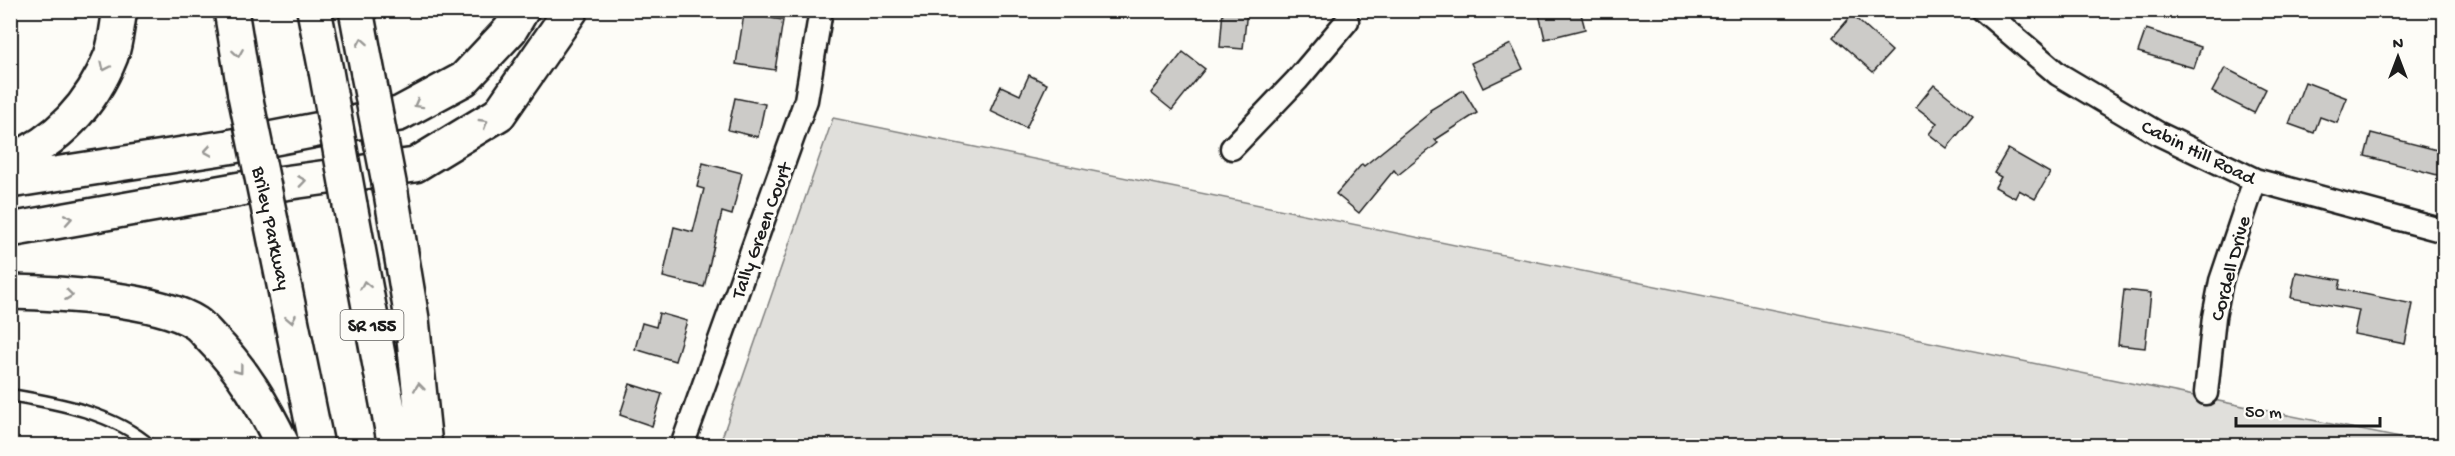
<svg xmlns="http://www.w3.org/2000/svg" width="2455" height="456" viewBox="0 0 2455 456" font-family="'Gochi Hand',sans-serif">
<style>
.green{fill:#e0dfdb;stroke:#7e7e7c;stroke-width:1.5}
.building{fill:#cccbc8;stroke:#1c1c1c;stroke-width:1.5}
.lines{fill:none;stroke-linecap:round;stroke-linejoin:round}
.lane-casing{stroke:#1c1c1c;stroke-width:15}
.street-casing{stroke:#1c1c1c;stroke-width:27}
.highway-casing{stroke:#1c1c1c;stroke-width:38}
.lane{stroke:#fdfcf7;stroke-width:10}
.street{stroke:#fdfcf7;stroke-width:22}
.highway{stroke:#fdfcf7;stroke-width:33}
.highway-bridge-casing{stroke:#1c1c1c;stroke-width:38;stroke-linecap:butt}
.highway-bridge{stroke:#fdfcf7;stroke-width:33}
.oneway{stroke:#989794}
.labels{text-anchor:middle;stroke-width:6;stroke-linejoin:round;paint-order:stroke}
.shield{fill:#fdfcf7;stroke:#605f5e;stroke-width:1.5}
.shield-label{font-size:18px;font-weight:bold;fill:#1c1c1c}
.street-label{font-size:20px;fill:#1c1c1c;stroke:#fdfcf7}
</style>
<rect width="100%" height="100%" fill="#fdfcf7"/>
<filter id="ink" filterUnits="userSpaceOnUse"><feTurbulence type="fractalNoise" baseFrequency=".0167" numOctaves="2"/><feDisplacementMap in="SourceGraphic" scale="12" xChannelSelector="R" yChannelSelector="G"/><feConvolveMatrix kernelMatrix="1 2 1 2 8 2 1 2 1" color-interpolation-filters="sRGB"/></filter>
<g filter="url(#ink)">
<path class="green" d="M833,118L2434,445L719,446Z"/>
<path class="building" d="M1223,10H1247L1243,49L1220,47Z
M1553,10H1580L1585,29L1545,39L1539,14Z
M744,14L783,20L775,70L736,64Z
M1852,15L1892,51L1873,72L1833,37Z
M2146,29L2201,47L2194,68L2138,52Z
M1511,44L1523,69L1483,88L1471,63Z
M1183,52L1205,69L1172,110L1151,93Z
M2225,68L2266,89L2254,113L2212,92Z
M1029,75L1047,84L1026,128L990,111L1001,86L1020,95Z
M2305,82L2347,98L2337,123L2320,117L2314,133L2289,124Z
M1934,85L1973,116L1947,148L1929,134L1937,123L1916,107Z
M1463,90L1477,113L1435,140L1438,143L1398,175L1394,170L1359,213L1336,194L1362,164L1364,166L1431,112L1430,110Z
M735,98L765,104L758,137L728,130Z
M2371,133L2445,152V177L2365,156Z
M2008,149L2050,173L2035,199L2019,190L2015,198L1995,187L2001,177L1994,173Z
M703,163L742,173L732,215L722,212L704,287L663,277L674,227L693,232L704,189L697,187Z
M2296,272L2341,280L2339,289L2413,304L2405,344L2354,334L2359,310L2291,298Z
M2124,290L2151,293L2145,348L2118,345Z
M659,313L687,321L675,361L635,349L642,323L656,327Z
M630,384L662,394L652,426L620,415Z"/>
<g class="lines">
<g class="lane-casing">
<path id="lane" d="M10,395C58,403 114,413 151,446"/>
</g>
<g class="street-casing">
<path id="street" d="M1983,10L2058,74L2159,134L2255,180L2444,231
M1232,148L1297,80L1347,21
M2206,393L2214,317L2221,281L2255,180
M682,446L806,100L821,10"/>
</g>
<g class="highway-casing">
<path id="highway" d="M231,10L245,95
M314,10L326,71
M356,10L368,74
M10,161C58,141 92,104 111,56C116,42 117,25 120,10
M10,181L228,147L399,114L464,79L510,30L522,10
M391,193L412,319L425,446
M350,205L395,446
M271,221L317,446
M10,230L241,189L415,165L499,114L571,10
M10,292C56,293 158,298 196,323C202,327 207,334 212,339C243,370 264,406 283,446"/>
</g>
<use href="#lane" class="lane"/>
<use href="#street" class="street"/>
<use href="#highway" class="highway"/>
<g class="highway-bridge-casing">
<path id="highway-bridge" d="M326,71L350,205
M368,74L391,193
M245,95L271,221"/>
</g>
<use href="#highway-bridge" class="highway-bridge"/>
</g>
<defs><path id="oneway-chevron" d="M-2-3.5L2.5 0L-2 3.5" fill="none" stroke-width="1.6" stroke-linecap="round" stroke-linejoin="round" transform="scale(1.5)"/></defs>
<g class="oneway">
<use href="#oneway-chevron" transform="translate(362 42) rotate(-100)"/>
<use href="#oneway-chevron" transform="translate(238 53) rotate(81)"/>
<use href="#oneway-chevron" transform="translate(105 67) rotate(115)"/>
<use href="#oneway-chevron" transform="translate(418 104) rotate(151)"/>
<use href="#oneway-chevron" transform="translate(484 123) rotate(-31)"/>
<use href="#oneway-chevron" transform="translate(208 151) rotate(171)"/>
<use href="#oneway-chevron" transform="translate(302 181) rotate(-8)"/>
<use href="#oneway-chevron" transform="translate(68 219) rotate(-10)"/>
<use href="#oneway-chevron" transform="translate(365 285) rotate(-101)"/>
<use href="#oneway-chevron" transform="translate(69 295) rotate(7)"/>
<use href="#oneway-chevron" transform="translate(291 319) rotate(79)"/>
<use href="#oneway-chevron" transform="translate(239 370) rotate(53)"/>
<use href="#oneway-chevron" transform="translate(419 387) rotate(-96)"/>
</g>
</g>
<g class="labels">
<rect class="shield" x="340.5" y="310" width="63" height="30" rx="4.5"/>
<g class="shield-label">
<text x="372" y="331">SR 155</text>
</g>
<g class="street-label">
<text transform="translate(2199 151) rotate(26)" y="7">Cabin Hill Road</text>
<text transform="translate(273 228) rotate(78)" y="7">Briley Parkway</text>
<text transform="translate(760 230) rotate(-70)" y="7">Tally Green Court</text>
<text transform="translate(2229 268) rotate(-75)" y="7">Cordell Drive</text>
</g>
</g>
<rect width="2455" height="456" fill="none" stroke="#fdfcf7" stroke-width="36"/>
<rect x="18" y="18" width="2419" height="420" fill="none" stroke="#1c1c1c" stroke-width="2" filter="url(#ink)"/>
<g transform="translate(2398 57)" stroke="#fdfcf7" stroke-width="4.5" paint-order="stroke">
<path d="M0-4.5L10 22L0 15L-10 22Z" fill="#1c1c1c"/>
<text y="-9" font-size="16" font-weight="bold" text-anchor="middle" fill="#1c1c1c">N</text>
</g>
<path d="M2236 417v9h144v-9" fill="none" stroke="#1c1c1c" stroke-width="3"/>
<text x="2245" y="417" font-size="18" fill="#1c1c1c" stroke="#fdfcf7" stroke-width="4.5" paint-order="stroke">50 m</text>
</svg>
